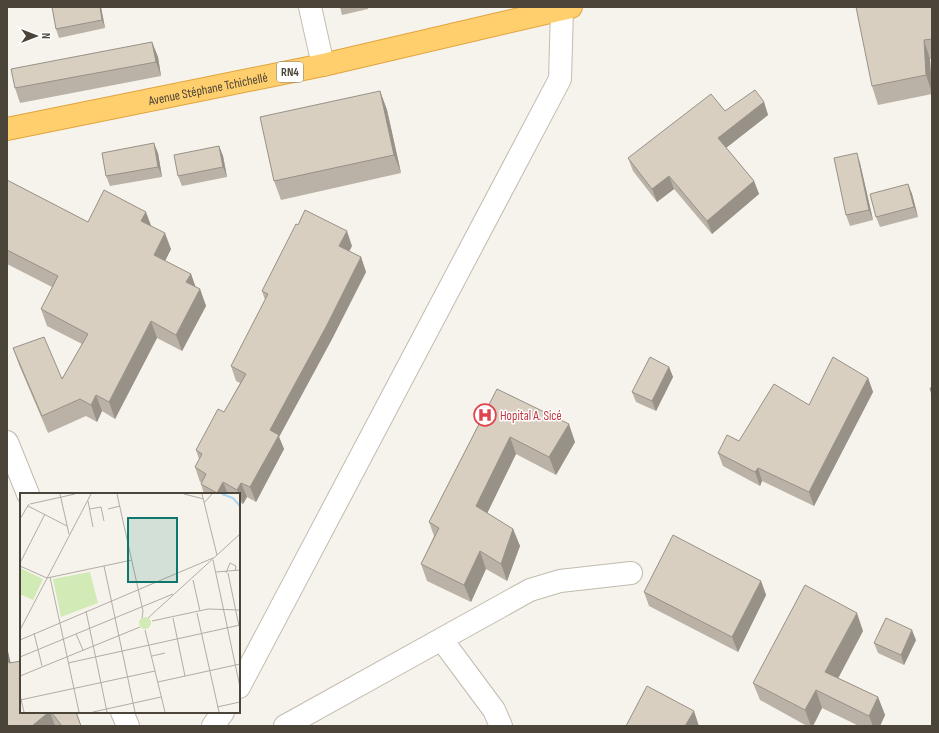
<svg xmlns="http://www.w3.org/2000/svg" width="939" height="733" viewBox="0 0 939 733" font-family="'Sofia Sans Condensed',sans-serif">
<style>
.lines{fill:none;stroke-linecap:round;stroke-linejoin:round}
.minor-casing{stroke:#c2bbae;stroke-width:24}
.highway-casing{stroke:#e0a43c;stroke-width:24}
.minor{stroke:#fff;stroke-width:22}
.highway{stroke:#ffcf6e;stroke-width:22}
.wall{fill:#bab2a6}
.shaded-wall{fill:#979187}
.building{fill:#d8cfc1;stroke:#979187}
.labels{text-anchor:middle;stroke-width:3;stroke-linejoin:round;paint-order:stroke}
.shield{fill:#fff;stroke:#817c74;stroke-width:1}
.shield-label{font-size:12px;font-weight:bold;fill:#4b4439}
.street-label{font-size:13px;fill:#4b4439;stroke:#fff}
.health-label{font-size:13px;fill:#be3a42;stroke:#fff;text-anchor:start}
.inset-river{fill:none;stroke:#a9d4f2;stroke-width:2}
.inset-road{fill:none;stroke:#b2ada4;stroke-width:1}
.view{fill:#0f766e;fill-opacity:0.15;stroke:#0f766e;stroke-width:2}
.inset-edge{fill:none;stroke:#4b4439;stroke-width:2}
</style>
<rect width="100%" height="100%" fill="#f6f3ec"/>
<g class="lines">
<g class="minor-casing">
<path id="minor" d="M310,7L323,65
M7,442L28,494
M442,640L494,710L501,726
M239,687L560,79L562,9
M122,712L128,726
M213,726L223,712
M285,726L530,590L560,581L631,573"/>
</g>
<g class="highway-casing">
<g id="highway">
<path id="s1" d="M7,129L323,65L571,7"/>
</g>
</g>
<use href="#minor" class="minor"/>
<use href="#highway" class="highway"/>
</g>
<path class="wall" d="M52,7H101L105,28L59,38L56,29Z
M340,7H368V9L342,15Z
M932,7V59H930L932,94L878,105L872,86Z
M152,42L158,57L161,76L20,103L15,88Z
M380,91L387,110L401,173L281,200L274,181Z
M764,102L768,115L726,148L754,181L759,194L712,234L674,189L657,202L633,171L628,158L725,111Z
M219,146L223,156L227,177L182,186L178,176Z
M158,153L162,177L110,186L106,176Z
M860,163L873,220L850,226L846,215Z
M7,180L88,222L151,226L171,249L165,261L191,274L195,286L200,289L206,306L182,351L157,338L115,419L102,411L97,422L86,416L48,433L19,365L13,348L62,379L82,344L47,326L41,309L52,287L7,264Z
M908,184L912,194L918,217L880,227L876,217Z
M352,246L349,251L361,257L366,272L332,339L279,437L284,449L256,502L247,497L243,504L239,502V494H204L201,484L202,483L200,482L195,467L199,459L196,450L224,412L240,383L236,381L231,366L265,300L262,291Z
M669,367L673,377L656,411L636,402L632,392Z
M868,378L873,392L814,506L762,481L760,486L723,466L718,453L739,441L809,405Z
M497,389L575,442L556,475L516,454L487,513L513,529L520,546L507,581L486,569L471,602L427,581L421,564L434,536L429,522Z
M761,581L766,595L738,652L649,606L644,592Z
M863,631L838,678L878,697L885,715L880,726H859L822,708L813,726H807L760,700L753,683Z
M916,640L904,665L878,653L874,643Z
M7,647L21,712H76L81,726H7Z"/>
<path class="shaded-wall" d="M100,7H101L105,28L102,20Z
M924,40L930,59L932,93L926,75Z
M152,42L158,57L161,76L156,62Z
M380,91L387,110L401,173L394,155Z
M764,102L768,115L722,151L718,138Z
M154,143L158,153L162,177L158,167Z
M219,146L223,156L227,177L223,167Z
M857,153L860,163L873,220L869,210Z
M669,176L674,189L657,202L652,189Z
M754,181L759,194L712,234L707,221Z
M908,184L912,194L918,217L914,207Z
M146,212L152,228L141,221Z
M347,231L352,246L344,261L339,246Z
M165,233L171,249L160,271L154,255Z
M361,257L366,272L332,339L279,437L284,449L256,502L250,487L270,430Z
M191,274L197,291L186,282Z
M200,289L206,306L182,351L176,335Z
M151,321L157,338L115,419L109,402Z
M669,367L673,377L656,411L652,401Z
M868,378L873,392L814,506L809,492Z
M96,395L102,411L97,422L91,405Z
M569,424L575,442L556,475L549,457Z
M510,437L516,454L482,524L476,506Z
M758,468L762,481L760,486L755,472Z
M223,482L228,494H217V493Z
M241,483L247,497L243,504L237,490Z
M513,529L520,546L507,581L501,564Z
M480,551L486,569L471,602L464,585Z
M761,581L766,595L738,652L732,637Z
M857,613L863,631L832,690L825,672Z
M912,630L916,640L904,665L901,655Z
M7,647L15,682L9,663L7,657Z
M816,690L822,708L813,726H811L805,710Z
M878,697L885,715L880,726H873L869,716Z
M694,711L699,726H685Z
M49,712H50L55,726H32Z"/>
<path class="building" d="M52,7H100L102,20L56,29Z
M856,7H932V39L924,40L926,75L872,86Z
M152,42L156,62L15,88L11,69Z
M755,90L764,102L718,138L754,181L707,221L669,176L652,189L628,158L711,94L725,111Z
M380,91L394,155L274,181L260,117Z
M154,143L158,167L106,176L102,153Z
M219,146L223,167L178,176L174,155Z
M857,153L869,210L846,215L834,158Z
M7,180L88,222L104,190L146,212L141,221L165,233L154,255L191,274L186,282L200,289L176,335L151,321L109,402L96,395L91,405L80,399L42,416L13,348L44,337L62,379L88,334L41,309L58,276L7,250Z
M908,184L914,207L876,217L870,194Z
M305,210L347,231L339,246L361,257L327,325L270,430L279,435L250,487L241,483L237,490L223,482L217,493L201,484L206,474L195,467L202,454L196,450L218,409L224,412L246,374L231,366L268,294L262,291L296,224L298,225Z
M650,357L669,367L652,401L632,392Z
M833,357L868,378L809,492L758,468L755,472L718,453L727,435L739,441L774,384L809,405Z
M930,388H932V395Z
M497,389L569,424L549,457L510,437L476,506L513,529L501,564L480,551L464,585L421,564L439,528L429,522Z
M673,535L761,581L732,637L644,592Z
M805,585L857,613L825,672L878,697L869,716L816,690L805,710L753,683Z
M886,618L912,630L901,655L874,643Z
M7,657L9,663L21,661V712H49L32,726H7Z
M647,686L694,711L685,726H626Z
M51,712H76L81,726H62Z"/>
<defs>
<g id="hospital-ring" transform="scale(1.15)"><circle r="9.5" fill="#fff" stroke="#e0444e" stroke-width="1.5"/><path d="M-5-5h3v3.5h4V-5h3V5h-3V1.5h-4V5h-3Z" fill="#e0444e"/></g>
</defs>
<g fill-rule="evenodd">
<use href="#hospital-ring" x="485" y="415"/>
</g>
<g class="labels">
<rect class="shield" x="277" y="62" width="26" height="20" rx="3"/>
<g class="shield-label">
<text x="290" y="76">RN4</text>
</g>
<g class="street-label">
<text dy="5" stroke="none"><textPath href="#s1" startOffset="205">Avenue Stéphane Tchichellé</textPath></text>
</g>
<g class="health-label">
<text x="500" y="420">Hopital A. Sicé</text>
</g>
</g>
<g transform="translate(20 493)">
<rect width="220" height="220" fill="#f6f3ec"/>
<path d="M0,75L23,86L13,107L0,101ZM70,79L78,110L41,124L33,86ZM119 130a6 6 0 1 1 12 0a6 6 0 1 1-12 0Z" fill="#d2eab5"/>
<path class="inset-river" d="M202,1L213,5L220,13"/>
<path class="inset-road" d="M40,1L49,41M97,1L123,118L122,125M164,1L184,6M182,1L197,62M68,8L73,34M184,10L192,1M10,11L55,1M8,13L47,33M70,16L81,14L84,28M88,16L100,13M0,26L9,11M193,67L220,194M0,70L25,21M0,73L27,85L112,67M84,73L115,219M196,79L220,77M206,80L210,70L216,73L215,78M208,80L219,133M30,84L59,219M173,87L180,118M66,118L87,219M177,120L199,219M128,125L220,41M153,125L165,183M132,128L188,116L220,117M0,137L71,1M125,137L145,219M14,140L22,173M56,141L63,157M0,147L193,65M132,163L145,160M0,164L153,101M48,170L220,132M0,183L120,134M138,189L220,171M0,202L4,219M0,207L135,178M197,214L220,209M73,219L141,204"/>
<path class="view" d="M108,25H157V89H108Z"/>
<rect width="220" height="220" class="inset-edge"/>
</g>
<rect width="939" height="733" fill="none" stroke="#4b4439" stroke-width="16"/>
<g transform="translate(36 36) rotate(90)" stroke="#ffffff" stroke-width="3" paint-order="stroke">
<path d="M0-3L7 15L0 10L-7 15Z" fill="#4b4439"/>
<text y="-6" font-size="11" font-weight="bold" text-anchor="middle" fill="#4b4439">N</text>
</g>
</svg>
